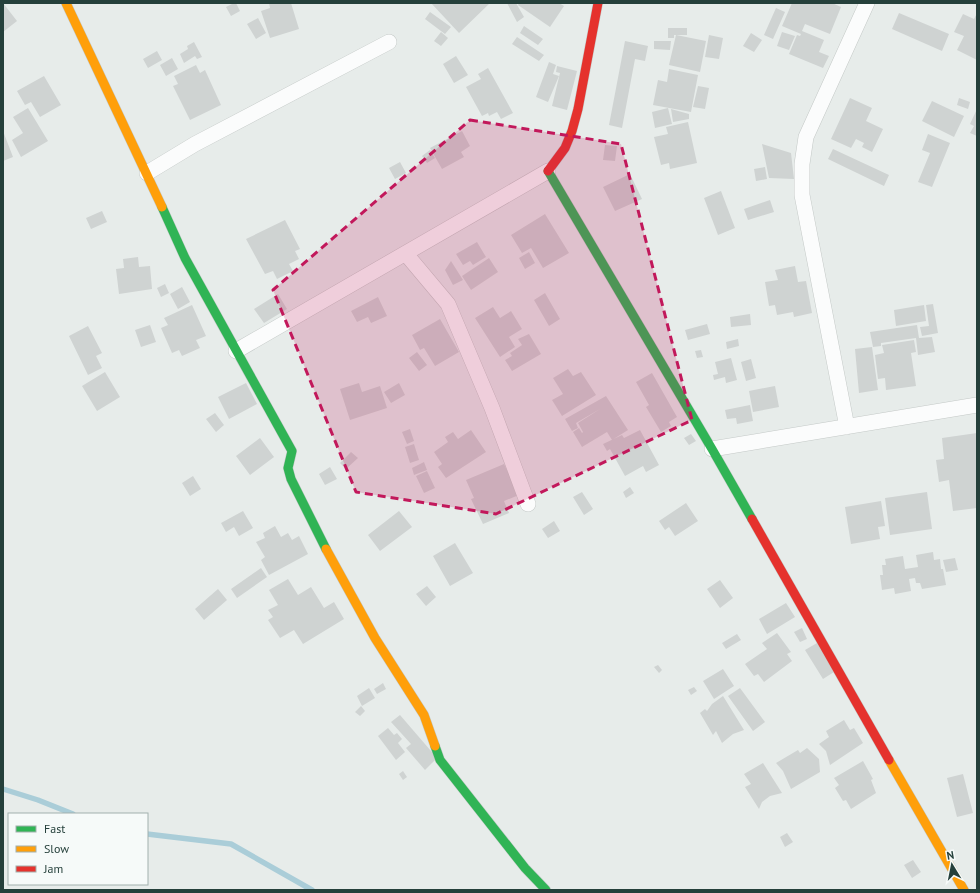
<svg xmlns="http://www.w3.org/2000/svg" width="980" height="893" viewBox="0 0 980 893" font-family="'PT Sans',sans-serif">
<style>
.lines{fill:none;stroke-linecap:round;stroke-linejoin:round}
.stream{stroke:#aacdd8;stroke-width:5.5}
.building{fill:#cfd3d2}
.street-casing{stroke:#c4c9c7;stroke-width:16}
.fast-casing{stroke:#c3c9c7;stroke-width:10}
.slow-casing{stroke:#c3c9c7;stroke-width:10}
.jam-casing{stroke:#c3c9c7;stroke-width:10}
.street{stroke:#fbfcfc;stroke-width:15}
.fast{stroke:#30b455;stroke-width:9}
.slow{stroke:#ff9f0a;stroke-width:9}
.jam{stroke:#e5322d;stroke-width:9}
.marked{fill:#c2185b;fill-opacity:0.2;stroke:#c2185b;stroke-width:3;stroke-dasharray:8 5;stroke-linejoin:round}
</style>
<rect width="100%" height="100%" fill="#e7ecea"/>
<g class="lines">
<path class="stream" d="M3,789L38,800L73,814
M147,834L231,844L312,890"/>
</g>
<path class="building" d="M3,3L17,21L3,32Z
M234,3H236L240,11L231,16L226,7Z
M269,3H291L299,29L270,38L261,11L270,8Z
M431,3H490L459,33Z
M507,3H516L524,17L517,22Z
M519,3H559L564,6L550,27L518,5Z
M792,3H832L841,7L830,34L805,24L802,31L824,40L819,52L829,56L823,68L789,54L797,35L800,36L801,34L782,26Z
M776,8L785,12L773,39L764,35Z
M430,12L451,27L445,34L425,19Z
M899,13L949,34L942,51L892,29Z
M977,13V60L957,50L964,36L954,32L963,14L974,19Z
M258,18L266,33L256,39L247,24Z
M524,26L543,39L538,45L520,33Z
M668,28H687V35H673H674V38H668Z
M441,32L448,38L441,46L434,41Z
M782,32L795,36L789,50L777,46Z
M751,33L762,40L754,52L743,46Z
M676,35L706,41L700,72L669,65Z
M709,35L723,38L719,59L705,57Z
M517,37L544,55L539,61L512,44Z
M625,41L648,46L645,61L635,59L622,128L609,125Z
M654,41H671L670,50L654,49Z
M194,42L202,57L197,59L195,56L184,63L180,54L188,49L187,46Z
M157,51L162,60L148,68L143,59Z
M456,56L468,75L454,83L443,64Z
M172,58L178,69L166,76L160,65Z
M549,62L556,65L553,74L559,76L548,102L536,97Z
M196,65L200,73L205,70L221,105L190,120L173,86L178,84L174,76Z
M557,66L577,71L567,110L552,106L560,73L556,72Z
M488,68L513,113L501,119L497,112L489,116L488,113L482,116L466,87L481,79L478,74Z
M669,69L698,75L691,112L653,105L658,80L667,82Z
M44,76L61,105L40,117L31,102L25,105L17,91Z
M698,86L709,88L705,109L693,107Z
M850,98L872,108L866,121L883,129L872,152L862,147L864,143L856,139L851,148L831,139Z
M959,98L970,102L968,109L957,105Z
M932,101L964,116L954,137L922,121Z
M28,108L48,141L21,157L12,140L23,133L13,117Z
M668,108L672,124L655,128L652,112Z
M671,109L689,114V119L673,122Z
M977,109V136L970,133L974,126L970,124Z
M688,122L697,163L670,169L669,163L661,165L654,137L668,134L666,127Z
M3,131L13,157L3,161Z
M462,131L470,146L461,152L464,157L442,169L430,148Z
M928,134L950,143L932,187L918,182L930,153L922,150Z
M762,144L791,153L794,179L769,178Z
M605,145L617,146L615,161L603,160Z
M833,149L889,175L884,186L828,159Z
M430,150L435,158L427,163L422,156Z
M400,162L406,173L395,179L389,168Z
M765,167L767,179L756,181L754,169Z
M630,174L642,199L615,211L603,187Z
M721,191L735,228L718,235L704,198Z
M770,200L774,212L748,220L744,209Z
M102,211L107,222L91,229L86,218Z
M545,214L569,253L543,268L531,248L522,253L511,235Z
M285,220L300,249L295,251L299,259L289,264L293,271L277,279L273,271L265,274L246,239Z
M477,242L486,257L473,265L470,261L463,265L456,254Z
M529,252L535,263L525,269L519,258Z
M138,257L139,267L150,266L152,289L119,294L116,269L124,268L123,259Z
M489,258L498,272L471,290L462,276Z
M451,261L463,280L453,285L445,270Z
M795,266L798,282L806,281L812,313L794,317L793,312L777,315L775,305L769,306L765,282L778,280L775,270Z
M165,284L169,293L161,297L157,288Z
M182,287L190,302L178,309L170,294Z
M545,293L560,319L549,326L534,300Z
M278,294L287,309L264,323L254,309Z
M378,297L387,316L371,323L368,317L357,322L351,311Z
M933,304L938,333L922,336L920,327L929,326L926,305Z
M192,305L206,336L196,340L200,348L182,356L179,350L172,353L161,328L168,325L164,318Z
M924,305L926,321L896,326L894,310Z
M493,307L500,318L511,311L522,329L509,337L515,347L500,357L475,318Z
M750,314L751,325L731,327L730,317Z
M440,319L459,352L435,366L424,348L420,350L412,335Z
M707,324L710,334L688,340L685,330Z
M150,325L156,342L141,347L135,330Z
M917,325L919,338L932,337L935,352L918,355L916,338L881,343V346L873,347L870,332Z
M88,326L102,353L96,356L102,368L88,375L69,336Z
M529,334L541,354L512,371L505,360L512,356L510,353L522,345L518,339Z
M738,339L739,346L727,349L726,342Z
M914,340L916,352L911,353L916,386L886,390L885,378L878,379L875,355L884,353L882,345Z
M872,347L878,390L859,393L855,349Z
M701,350L703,357L697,358L695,351Z
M417,352L427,365L419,371L409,358Z
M731,358L737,380L726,383L725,377L714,380L713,375L718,374L715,362Z
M751,359L756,378L746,381L741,362Z
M568,369L573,376L581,372L596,395L562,416L552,400L563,394L553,378Z
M105,372L120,397L97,411L82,386Z
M652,373L677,417L669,422L671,426L661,432L646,407L649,405L636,382Z
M246,383L257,404L229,419L218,397Z
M359,383L362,392L380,386L387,408L350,420L340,389Z
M399,383L405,395L391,403L384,392Z
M775,386L779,407L753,412L749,391Z
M606,396L628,430L612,440L607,432L582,447L573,432L579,428L582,433L583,432L578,423L600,409L576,423L578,428L572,431L565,419Z
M750,405L753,421L737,424L736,418L727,419L725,410Z
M215,413L224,425L216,432L206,419Z
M410,429L414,441L407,444L402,432Z
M471,430L486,452L446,478L438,467L442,464L434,452L448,442L445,437L453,432L458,439Z
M640,430L659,465L646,472L643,466L625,476L610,449L607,451L603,444L622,435L624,438Z
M977,433V508L953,511L949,480L939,482L936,460L944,459L942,438Z
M691,434L696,441L689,445L684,438Z
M260,438L274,457L250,475L236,456Z
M414,444L419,460L410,463L405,447Z
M351,452L358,458L346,469L340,463Z
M424,462L427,470L414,475L412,468Z
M504,464L519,495L504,501L509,513L483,524L471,499L474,498L466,480Z
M330,467L337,479L325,485L319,474Z
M427,471L435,488L424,493L416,476Z
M193,476L201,489L190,496L182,483Z
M630,487L634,493L626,498L623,492Z
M582,492L593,509L584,515L573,497Z
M927,492L932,529L890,535L885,498Z
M881,501L885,526L878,527L880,539L851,544L845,507Z
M686,503L698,521L675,536L669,527L665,530L659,521Z
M243,511L253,528L239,536L234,527L226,532L221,523Z
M399,511L412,527L380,551L368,535Z
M554,521L560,531L548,538L542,529Z
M275,526L281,537L288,533L292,540L299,536L308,554L269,575L261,560L265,557L256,542L265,538L263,533Z
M455,543L473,573L450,586L433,556Z
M933,552L934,560L940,559L941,569H943L946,585L922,589L920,583H916L915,578L909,579L911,591L895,594L894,588L882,590L880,575H883L882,565H886L885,559L903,556L905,569L918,567L916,555Z
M955,558L958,570L946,572L943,560Z
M261,568L267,577L237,598L231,589Z
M288,579L298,595L311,587L324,608L334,602L344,619L303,644L294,630L280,638L268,620L273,617L268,610L278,605L269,590Z
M720,580L733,598L720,608L707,589Z
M427,586L436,597L426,606L416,594Z
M218,589L227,600L204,620L195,609Z
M786,603L795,617L767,634L759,619Z
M802,628L807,639L800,642L794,632Z
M777,633L791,652L787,654L792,661L764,682L758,674L754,676L745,664L767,649L762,643Z
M737,634L741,640L726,649L722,643Z
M817,643L834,672L823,679L805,650Z
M658,665L662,670L659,673L654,667Z
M723,669L734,686L714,699L703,681Z
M383,683L386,689L377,694L374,689Z
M694,687L697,691L691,695L688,690Z
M369,688L375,698L362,706L357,696Z
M740,688L765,722L753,731L728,696Z
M723,696L744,730L733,734L722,743L716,731L713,735L700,713L705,709L707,711L712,704Z
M361,706L365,711L360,716L355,712Z
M400,715L437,758L425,770L406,748L411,744L391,722Z
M844,720L850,730L854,728L863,743L830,765L826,751L819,744L829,737L826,731Z
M388,728L394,735L397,733L402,739L398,743L405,752L396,760L378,736Z
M807,748L819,759L820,772L791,789L783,771L776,763L798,750L800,753Z
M863,761L873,779L871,780L876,793L851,809L846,800L843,801L835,788L839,785L834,778Z
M763,763L782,793L770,796L762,802L759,809L745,787L751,784L744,774Z
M403,771L407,777L403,780L399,774Z
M963,774L973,813L957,817L947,778Z
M787,833L793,842L785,847L780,837Z
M913,860L921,872L912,878L904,865Z"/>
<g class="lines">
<g class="street-casing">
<path id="street" d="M147,173L195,144L389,42
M406,254L448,304L492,408L528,504
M236,351L548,171
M847,427L802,195V164L806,137L867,3
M712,449L977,405"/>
</g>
<g class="fast-casing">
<path id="fast" d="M548,171L712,449L752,519
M162,207L185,258L292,451L288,468L291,479L326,549
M435,746L440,760L525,868L546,890"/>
</g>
<g class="slow-casing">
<path id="slow" d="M66,3L162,207
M326,549L375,638L424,715L435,746
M889,760L964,890"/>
</g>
<g class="jam-casing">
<path id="jam" d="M548,171L565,148L572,131L578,109L598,3
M752,519L889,760"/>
</g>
<use href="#street" class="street"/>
<use href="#fast" class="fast"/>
<use href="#slow" class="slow"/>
<use href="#jam" class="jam"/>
</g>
<path class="marked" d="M470,120L621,144L692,420L496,514L356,492L273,290Z"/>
<rect width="980" height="893" fill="none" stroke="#25403b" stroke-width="8"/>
<rect x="8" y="813" width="140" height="72" fill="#f6faf9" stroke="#a2b0ad"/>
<rect x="16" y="826" width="20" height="6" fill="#30b455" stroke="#a2b0ad"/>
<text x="44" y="833" font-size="12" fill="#25403b">Fast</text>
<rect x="16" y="846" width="20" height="6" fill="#ff9f0a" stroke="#a2b0ad"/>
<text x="44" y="853" font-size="12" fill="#25403b">Slow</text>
<rect x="16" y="866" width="20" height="6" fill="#e5322d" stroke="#a2b0ad"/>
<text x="44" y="873" font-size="12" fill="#25403b">Jam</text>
<g transform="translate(952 865) rotate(350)" stroke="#f6faf9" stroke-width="3" paint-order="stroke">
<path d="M0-3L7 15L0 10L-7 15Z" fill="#25403b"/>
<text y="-6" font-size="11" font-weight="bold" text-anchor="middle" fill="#25403b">N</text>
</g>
</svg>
